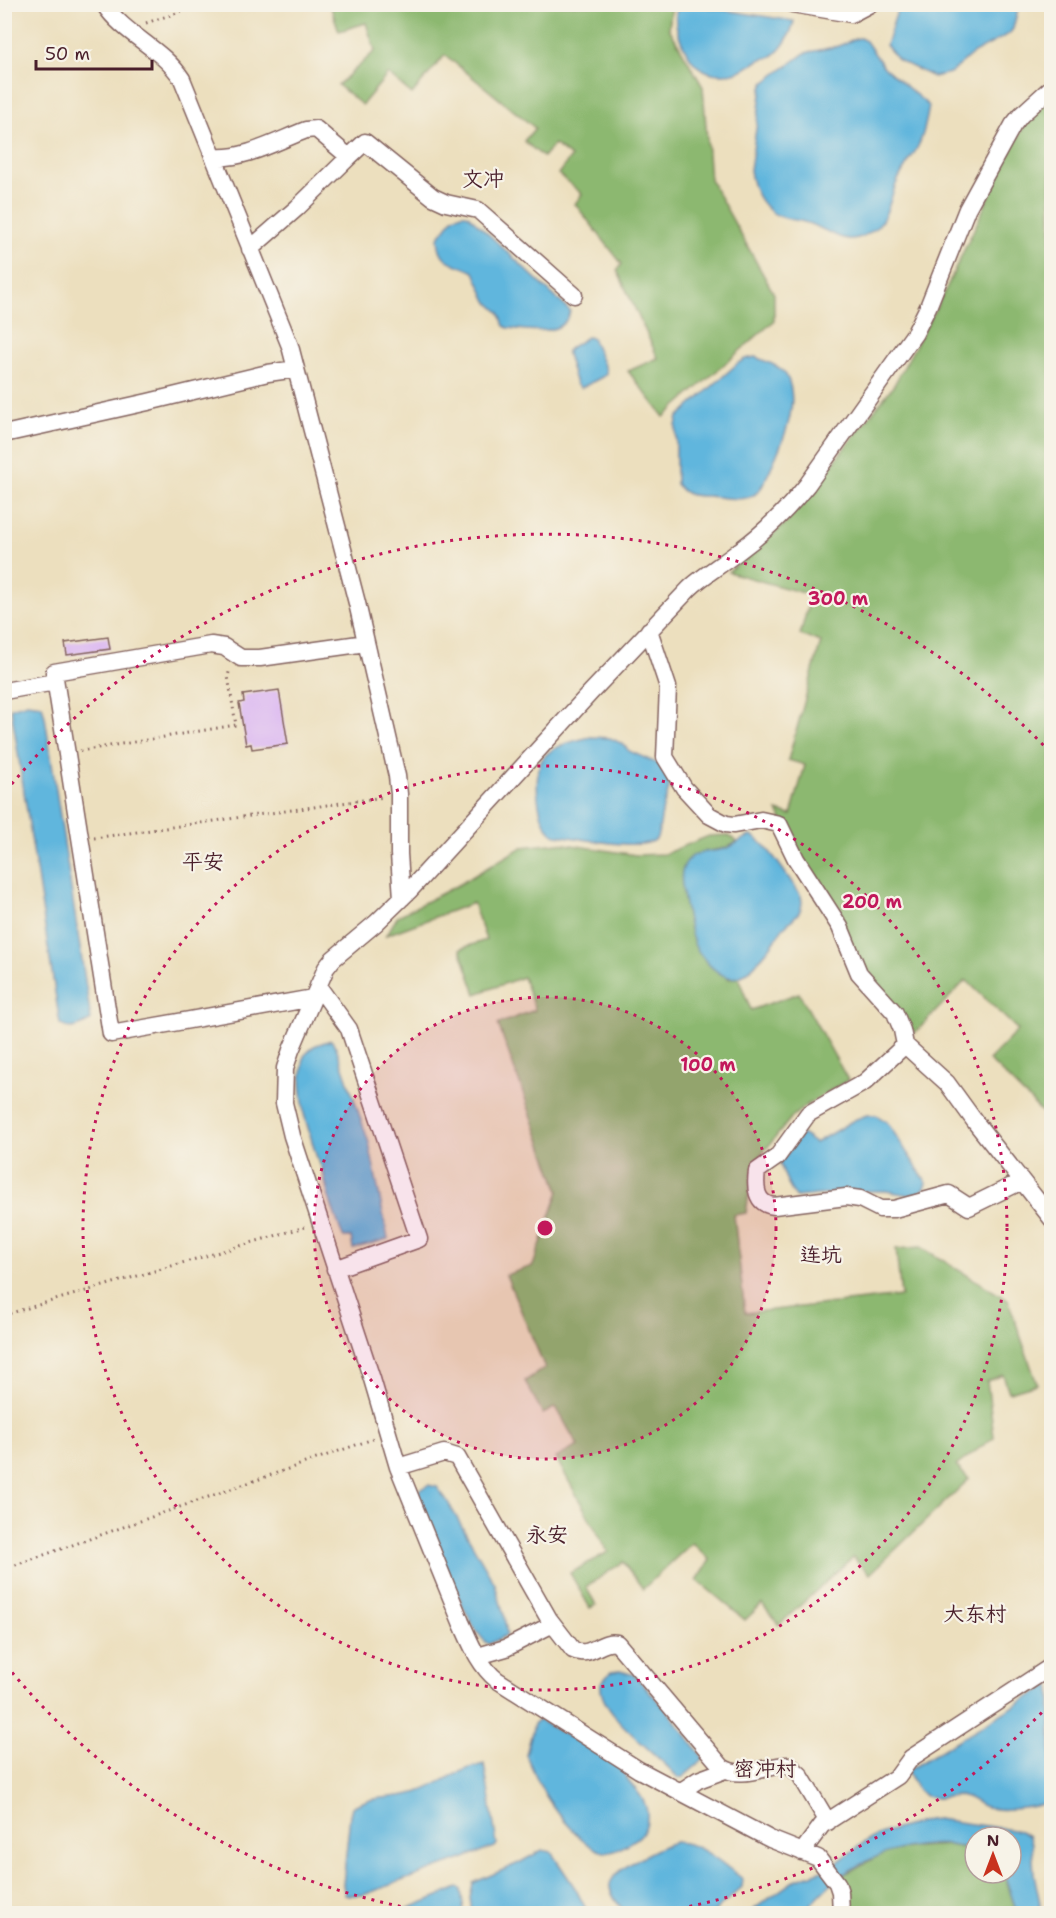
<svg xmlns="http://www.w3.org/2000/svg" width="1056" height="1918" viewBox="0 0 1056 1918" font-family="'Shantell Sans','LXGW WenKai TC',sans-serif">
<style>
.forest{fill:#8cb86f;stroke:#6b6c4d;stroke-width:1.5}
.water{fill:#61b6dd;stroke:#566a84;stroke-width:1.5}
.building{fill:#d8b0f3}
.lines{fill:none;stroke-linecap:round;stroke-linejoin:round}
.minor-casing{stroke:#83625e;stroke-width:19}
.path{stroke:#83625e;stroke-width:3;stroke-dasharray:1.5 4.5;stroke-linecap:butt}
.minor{stroke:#fff;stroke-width:16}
.ring{fill:none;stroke:#c2185b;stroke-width:3;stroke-dasharray:3 6}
.labels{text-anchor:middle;stroke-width:4.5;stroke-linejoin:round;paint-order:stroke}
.quarter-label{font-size:21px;fill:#4a1f2b;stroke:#f7f3e8}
.centre{fill:#c2185b;stroke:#f7f3e8;stroke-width:3}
.ring-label{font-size:18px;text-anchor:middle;font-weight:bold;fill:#c2185b;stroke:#f7f3e8;stroke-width:4.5;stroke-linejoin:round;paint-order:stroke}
</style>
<rect width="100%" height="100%" fill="#f7f3e8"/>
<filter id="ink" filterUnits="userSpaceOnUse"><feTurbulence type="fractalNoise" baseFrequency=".0167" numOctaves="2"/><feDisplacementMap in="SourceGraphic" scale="12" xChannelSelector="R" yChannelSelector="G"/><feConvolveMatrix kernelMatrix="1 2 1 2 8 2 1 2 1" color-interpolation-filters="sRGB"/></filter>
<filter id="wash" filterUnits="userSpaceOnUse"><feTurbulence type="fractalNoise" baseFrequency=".008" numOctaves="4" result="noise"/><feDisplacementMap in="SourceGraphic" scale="24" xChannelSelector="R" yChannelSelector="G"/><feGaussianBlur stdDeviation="1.35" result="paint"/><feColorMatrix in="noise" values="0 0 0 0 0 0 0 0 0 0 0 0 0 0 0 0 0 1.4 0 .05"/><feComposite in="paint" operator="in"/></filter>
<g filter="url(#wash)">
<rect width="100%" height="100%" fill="#ecdfbe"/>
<path class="forest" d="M330,5H672L669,28L703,87L710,179L774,294V321L664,417L628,371L658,358L617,270L622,264L575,204L582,194L558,174L571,157L554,144L543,157L524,141L535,128L445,55L412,94L388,74L362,105L338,85L375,51L366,23L339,31Z
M1051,96L1052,1114L1048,1118L989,1060L1018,1030L966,980L915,1033L868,977L777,811L791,815L805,765L788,760L821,642L800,635L811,595L728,572L787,522L894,385L944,293L1013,146L1027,121Z
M728,835L737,842L727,848L703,852L692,931L693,940L729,979L738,977L751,1010L799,993L848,1080L805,1106L791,1118L757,1160L753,1168L746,1213L734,1215L745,1313L901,1296L896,1249L921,1247L1008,1300L1037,1384L1009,1392L1003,1375L987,1381L994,1437L956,1466L969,1479L870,1574L853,1557L779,1625L762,1604L745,1620L697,1580L710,1560L692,1543L643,1589L623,1562L586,1587L596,1605L590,1608L570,1573L608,1552L556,1458L578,1446L556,1407L543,1414L525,1381L545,1368L506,1275L533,1266L559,1191L498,1024L535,1010L523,977L476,994L460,949L486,940L473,903L386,935L398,916L460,884L522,847L559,843L636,855L664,854L709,836Z
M949,1845L975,1850V1873H1004L1017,1913H850V1893L841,1876L885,1852L914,1847Z"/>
<path class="water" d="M680,4L692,5L794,21C791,34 783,49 772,56C768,59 763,58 759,60C745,68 738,75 720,74C712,74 701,70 695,64C684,51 668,19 680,4Z
M899,5V4L1019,5L1013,29L1009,34L972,54L950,73L933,77L898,60L886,45Z
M860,38L866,41L883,66L929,106C927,118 925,130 920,142C914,156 903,168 897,182C889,199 889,219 872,231C844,251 830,228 804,222C794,219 783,220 773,213C759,203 752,186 750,170L762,88L765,82L805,53L839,46L854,39Z
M462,214H467L570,311C564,338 530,330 508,328L504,326L500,313L487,301L474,272C456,262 439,265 438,238L454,217Z
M587,337L592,338L606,370V375L581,388L576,384L567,354V350Z
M755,357C765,361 781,366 786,375C802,403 781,446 769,472C765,480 762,490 754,495C742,502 721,497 708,496C694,496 685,496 676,484V426L678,417L738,363L745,359Z
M27,703L42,705L45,717L91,1020C81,1026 70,1032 60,1024L11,708Z
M591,737L610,738L623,744L629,751L661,765C675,782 668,790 663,808C661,815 659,836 656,839C645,852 573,837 556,835C536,827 532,771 544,757C554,745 576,740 591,737Z
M751,836C765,839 792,883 801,896C805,912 795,916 785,926C781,929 780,933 777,937C771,947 749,974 739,977C722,982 705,962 696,948C691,939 679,882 682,872C683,868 685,863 688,860C698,849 714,853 727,848C736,845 742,838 751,836Z
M331,1040L336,1047L369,1143L388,1239L353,1249L351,1237H343L329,1198L323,1171L316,1155L304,1114L301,1083L304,1056L314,1046Z
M867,1115H876L887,1122L927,1183L925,1188L918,1193L909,1195L886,1191H863L796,1197C791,1193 782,1170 780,1163L802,1134L815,1143L854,1120Z
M428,1485L437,1487L446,1499L495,1584L504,1615L507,1635L489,1644C468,1635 428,1522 418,1495L419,1490Z
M620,1671L634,1675L666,1709L704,1759L683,1777L678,1778C660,1754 596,1714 601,1683L611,1672Z
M1051,1684V1800C1038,1808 998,1813 983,1806C976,1803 972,1798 963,1796C951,1795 937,1801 926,1796C916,1791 912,1780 907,1771Z
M539,1720L621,1766C625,1784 649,1795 647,1818C647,1832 638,1839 626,1845C619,1849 613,1853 605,1852C586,1850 556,1812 546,1796C538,1784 532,1768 526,1755L534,1724Z
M484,1764L497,1844L495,1847L363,1895H350L345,1894L343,1885L350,1815L352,1807C372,1795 394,1799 416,1793C432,1788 446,1778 462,1771C469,1768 477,1766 484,1764Z
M937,1819L1020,1831L1029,1836L1032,1844L1034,1874L1042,1913H1017L1004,1873H1011V1837H975V1850C931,1836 879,1850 842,1875C826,1886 815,1902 801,1913L747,1914L795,1880L831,1867L866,1841L882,1833L928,1820Z
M675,1842C702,1843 722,1864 743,1879L742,1887L713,1913H625C620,1906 609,1894 610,1885C611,1870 661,1846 675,1842Z
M542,1850L551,1852L575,1888L588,1913H472L470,1898L473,1883L519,1863Z
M458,1888L461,1889L464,1913H397Z"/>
<g id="blocks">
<path class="building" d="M108,637L110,649L67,655L65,643Z
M279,690L288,744L252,749L251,744L246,745L239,703L244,702L243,695Z"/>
</g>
</g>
<g filter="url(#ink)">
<use href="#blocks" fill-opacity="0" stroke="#83625e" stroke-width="1.5"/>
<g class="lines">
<g class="minor-casing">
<path id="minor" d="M104,4C124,35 162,48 182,79L290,346L357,603L397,776L399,794V854L402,898
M792,4L851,14L870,4
M213,157C244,160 277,141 306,130L316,129L349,157L365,142L433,197L446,203L478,210L574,295
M250,249L297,208L349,157
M4,434L148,402L268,373L296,369
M649,630L668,687L665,757L684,788L709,815L726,824L734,825L761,820L779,824L796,859L840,927L859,973L895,1013L902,1030L905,1045L947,1083L976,1123L1052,1219
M4,691L55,682
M318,986L349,1029L419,1239L335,1269
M313,998L111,1034L54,672L211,645L224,647L241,658H260L366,643
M905,1045L865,1082L808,1114L777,1157L757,1171C755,1186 755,1204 774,1206L846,1197L860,1199L880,1209H894L949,1194L969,1207L1022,1181
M398,1467L444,1453L457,1457L549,1619L573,1650C590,1659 601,1639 617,1643L722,1767C741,1781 768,1764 789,1765L800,1775L828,1822
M478,1656L506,1648L553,1624
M680,1792L698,1780L725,1770
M802,1852L822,1825L898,1776L911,1758L1052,1666
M841,1914L840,1892L837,1883L818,1858L770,1839L639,1770L497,1680C479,1666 470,1642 461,1622L398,1467L372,1379L292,1136L284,1103L285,1068L291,1050L326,968L333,959L376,923L409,891L591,692L690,588C705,574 723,564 739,551C765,532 787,510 807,485L915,333L928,307L967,209L1013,125L1021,115L1052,87"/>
</g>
<path class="path" d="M146,23L204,4
M80,751L236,725L228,676L230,669
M94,838L384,797
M4,1315L305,1227
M4,1569L373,1439"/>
<use href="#minor" class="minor"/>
</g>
</g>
<circle cx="545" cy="1228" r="231" fill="#c2185b" fill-opacity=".12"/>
<g class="ring">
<circle cx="545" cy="1228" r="231"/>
<circle cx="545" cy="1228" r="462"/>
<path d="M1048 1706A694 694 0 0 1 654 1913M436 1913A694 694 0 0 1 6 1665M6 791A694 694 0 0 1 1048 750"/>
</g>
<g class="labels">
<g class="quarter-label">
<text x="483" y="186">文冲</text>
<text x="203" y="869">平安</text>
<text x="821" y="1262">连坑</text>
<text x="547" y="1542">永安</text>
<text x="975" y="1621">大东村</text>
<text x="765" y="1776">密冲村</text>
</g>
</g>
<circle cx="545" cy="1228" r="9" class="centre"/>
<g class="ring-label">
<text x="838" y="605">300 m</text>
<text x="872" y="908">200 m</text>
<text x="708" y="1071">100 m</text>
</g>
<rect width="1056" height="1918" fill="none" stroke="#f7f3e8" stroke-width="24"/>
<g transform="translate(993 1855)"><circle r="28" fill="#f7f3e8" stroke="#b29e9c" stroke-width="1.5"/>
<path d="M0-4.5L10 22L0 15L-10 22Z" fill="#c8321e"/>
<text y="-9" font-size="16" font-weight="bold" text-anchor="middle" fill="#4a1f2b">N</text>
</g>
<path d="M36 60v9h116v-9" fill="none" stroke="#4a1f2b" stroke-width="3"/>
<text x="45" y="60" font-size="18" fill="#4a1f2b" stroke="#f7f3e8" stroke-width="4.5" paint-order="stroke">50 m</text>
</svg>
